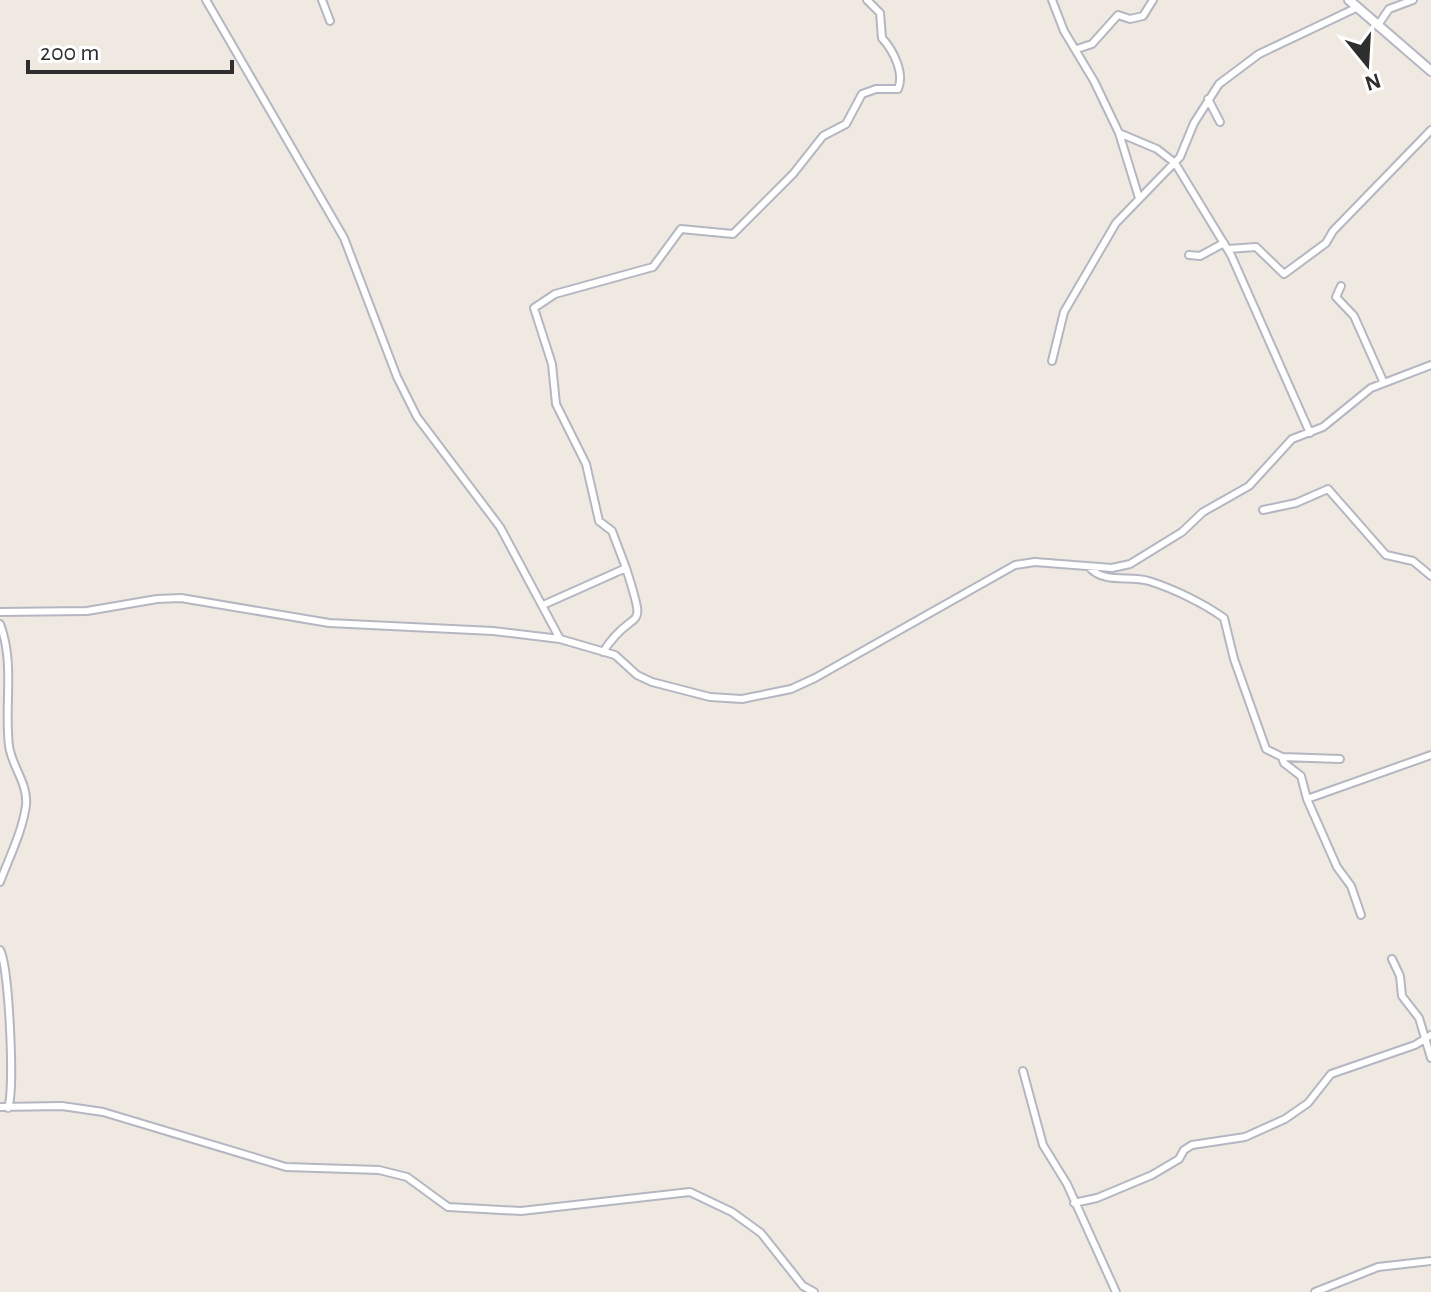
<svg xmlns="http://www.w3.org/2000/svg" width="1431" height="1292" viewBox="0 0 1431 1292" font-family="'Alegreya Sans',sans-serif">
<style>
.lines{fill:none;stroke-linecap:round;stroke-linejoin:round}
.street-casing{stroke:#b4b7c1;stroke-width:10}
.secondary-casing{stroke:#b4b7c1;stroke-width:12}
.street{stroke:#fff;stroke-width:6}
.secondary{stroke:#fff;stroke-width:8}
</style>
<rect width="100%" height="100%" fill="#efe9e1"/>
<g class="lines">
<g class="street-casing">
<path id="street" d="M206,0L344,238L397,377L417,417L500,527L560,639
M322,0L330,21
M1052,0L1064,31L1094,81L1119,133L1157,149L1175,163L1231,255L1310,433
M1378,25L1389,9L1413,0
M1077,49L1092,44L1118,15L1130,19L1143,16L1153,0
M1208,99L1220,122
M1119,133L1139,198
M1228,249L1256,247L1284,274L1326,243L1333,231L1431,130
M1189,255L1200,256L1224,243
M1341,286L1336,297L1354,316L1383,381
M1052,361L1064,312L1099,252L1116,223L1180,157L1194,123L1219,84L1259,54L1358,7
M1263,510L1296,503L1328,489L1386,555L1413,561L1431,576
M1090,568C1105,584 1129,575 1149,581C1174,589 1203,603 1224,618L1234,659L1266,749L1282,757
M543,605L626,568L612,531L599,521L586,464L556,404L552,364L534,308L555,294L653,267L681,229L733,234L793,174L823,136L846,124L862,94L876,89H898C905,73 893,50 882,38L880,13L867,0
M0,612L87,611L157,599L181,598L329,623L493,631L560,639L615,655L637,675L652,682L710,697L742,699L791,689L815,678L1015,565L1035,562L1112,568L1130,564L1182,532L1203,512L1249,486L1292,439L1323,427L1371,388L1431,365
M0,624C15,663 4,705 9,746C12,767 28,783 26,805C23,830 9,858 0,882
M603,652C635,602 649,640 626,568
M1340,759L1282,757L1284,763L1301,776L1307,799L1431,755
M1307,799L1337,867L1351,886L1361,915
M0,950C9,966 15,1091 8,1108
M1392,959L1400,976L1402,996L1419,1018L1431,1058
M1023,1071L1043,1145L1067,1184L1116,1292
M0,1107L62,1106L103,1112L286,1167L379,1170L407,1177L448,1207L521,1211L690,1192L732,1212L761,1233L803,1286L814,1292
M1074,1203L1097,1198L1152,1175L1179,1159L1184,1150L1192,1145L1245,1137L1285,1119L1308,1103L1331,1074L1415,1045L1431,1035
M1315,1292L1378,1267L1431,1261"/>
</g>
<g class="secondary-casing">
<path id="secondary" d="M1349,0L1431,71"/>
</g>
<use href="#street" class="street"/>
<use href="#secondary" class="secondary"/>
</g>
<g transform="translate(1367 64) rotate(162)" stroke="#ffffff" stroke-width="6" paint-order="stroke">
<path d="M0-6L14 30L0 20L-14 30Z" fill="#2e2e2e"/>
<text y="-12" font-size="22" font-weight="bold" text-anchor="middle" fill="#2e2e2e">N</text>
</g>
<path d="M28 60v12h204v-12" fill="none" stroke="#2e2e2e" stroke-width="4"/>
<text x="40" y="60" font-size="24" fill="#2e2e2e" stroke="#ffffff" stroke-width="6" paint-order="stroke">200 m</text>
</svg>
